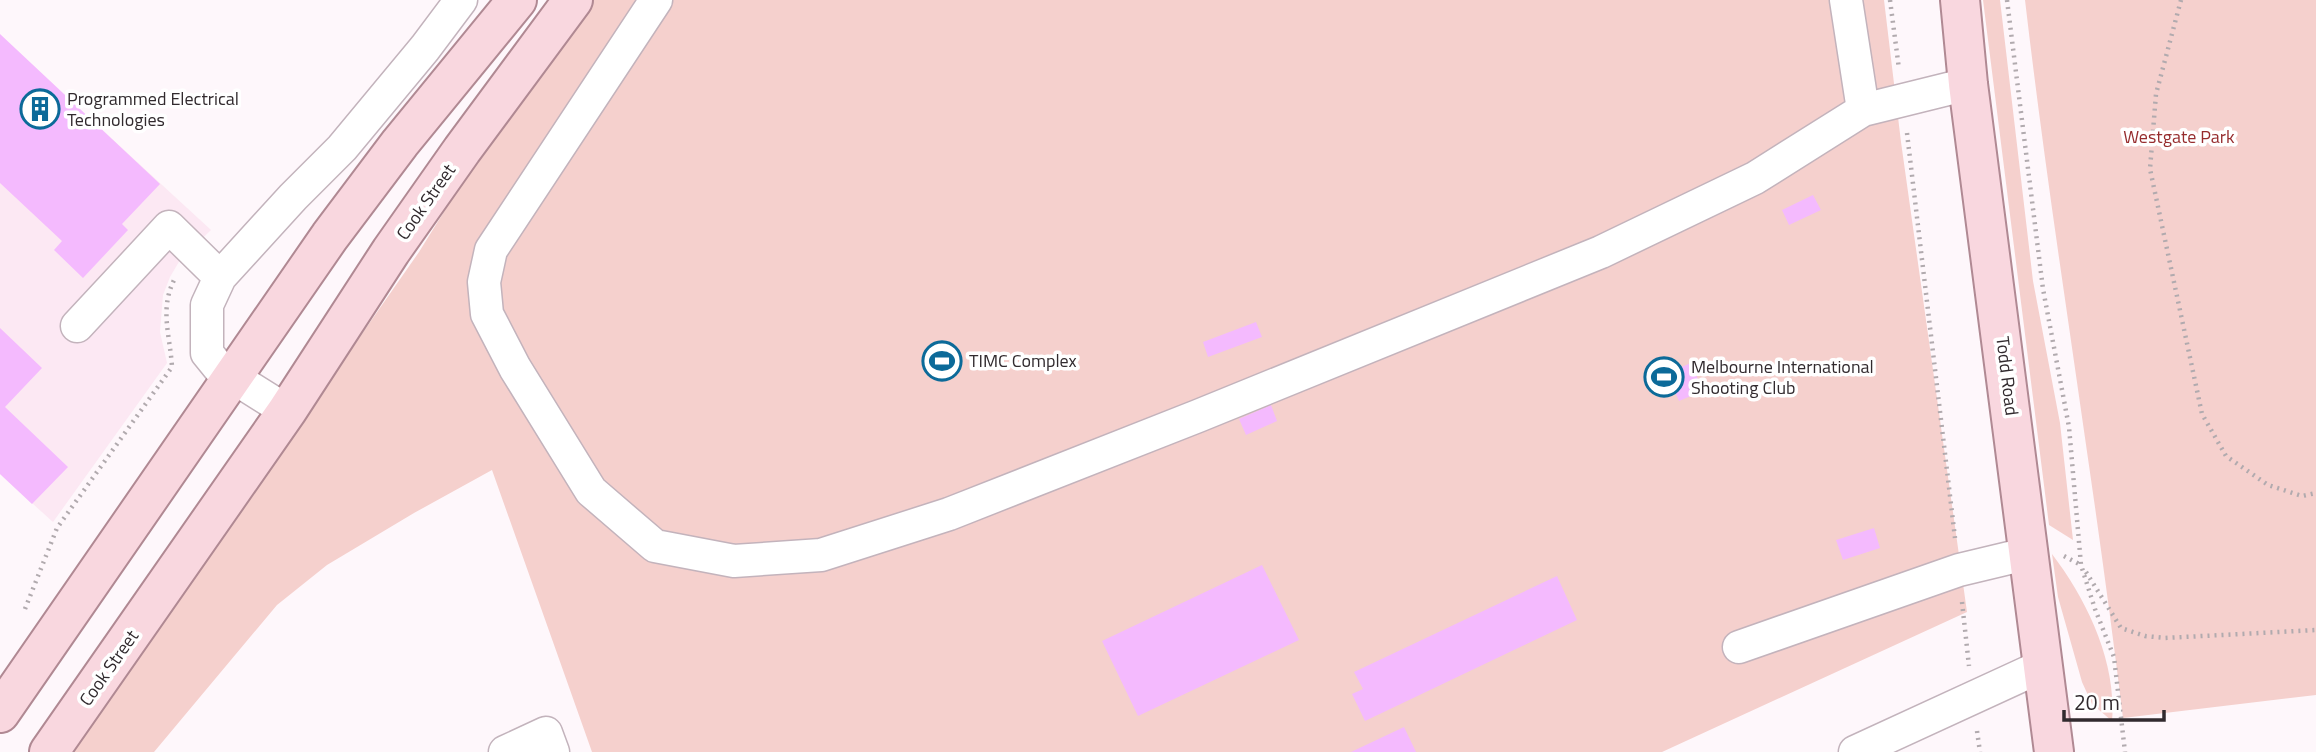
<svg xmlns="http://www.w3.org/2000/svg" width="2316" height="752" viewBox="0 0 2316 752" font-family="'Titillium Web',sans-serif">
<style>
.built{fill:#fce8f3}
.green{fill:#f5d0cd}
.building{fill:#f4bafe}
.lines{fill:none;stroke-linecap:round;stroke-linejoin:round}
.minor-casing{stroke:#c3b3bc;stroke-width:35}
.major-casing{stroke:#b08993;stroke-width:42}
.path{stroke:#b1aaae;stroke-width:4.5;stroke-dasharray:2 5;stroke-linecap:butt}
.minor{stroke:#fff;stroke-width:32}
.major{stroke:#f9d7df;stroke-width:38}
.labels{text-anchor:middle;stroke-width:7;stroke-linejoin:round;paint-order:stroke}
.poi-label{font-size:18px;fill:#312a2e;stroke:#fff;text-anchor:start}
.park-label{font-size:18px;fill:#962c2e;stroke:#fff}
.street-label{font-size:18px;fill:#312a2e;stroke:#fff}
</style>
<rect width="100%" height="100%" fill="#fef7fb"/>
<path class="built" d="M0,36L211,230L180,260L170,277L163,295L160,332L167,363L53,522L0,474Z"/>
<path class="green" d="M588,0H1884L1901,142L1967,612L1662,752H592L492,470L414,513L327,565L277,605L154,752H70L419,252L491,136Z
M1983,0H2000L2033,281L2060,423L2073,540L2049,525Z
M2025,0H2316V695L2123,718C2094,478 2053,240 2025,0Z
M2052,554C2087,600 2117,662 2112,721L2092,704L2082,682L2058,597Z"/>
<path class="building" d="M0,34L160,184L122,224L128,230L83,278L54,250L62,241L0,183Z
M1813,195L1821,210L1789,225L1782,210Z
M1256,322L1262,337L1208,357L1203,342Z
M0,328L42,368L5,407L68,467L32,504L0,474Z
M1691,363L1703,391L1679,401L1667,373Z
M1271,405L1277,421L1246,435L1239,419Z
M1874,528L1880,548L1843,560L1836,540Z
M1262,565L1299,640L1138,716L1102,641Z
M1557,576L1577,620L1365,721L1352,694L1363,689L1354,672Z
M1404,727L1416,752H1351Z"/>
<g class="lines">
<g class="minor-casing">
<path id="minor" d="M656,0L491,250L484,282L487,314L515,368L591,491L655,546L734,561L821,555L949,514L1198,416L1601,252L1755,178L1863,110L1968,84
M1846,0L1863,110
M77,326L169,227L220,277
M287,411L220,369L207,353V305L220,277L293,197L342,148L425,48L461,0
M1739,647L1959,570L2030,553
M505,752L546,733L553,752
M1855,752L2042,666"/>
</g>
<g class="major-casing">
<path id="major" d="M1960,0L1968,84L2054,752
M0,713L330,236L400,143L517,0
M49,752L287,411L391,251L462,150L573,0"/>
</g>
<path class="path" d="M1890,0L1899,69
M2007,0L2043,289L2069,427L2081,565L2095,609L2114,657L2125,752
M2181,0L2156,94L2150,169L2202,414L2226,456L2268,485L2302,496L2316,493
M1907,133L1955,538
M2064,556L2081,565
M2086,572L2121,628L2145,636L2165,638L2316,630
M1962,602L1969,666
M25,609L57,528L172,367C170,334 159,309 175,278
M1977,731L1980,752"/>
<use href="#minor" class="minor"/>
<use href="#major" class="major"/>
</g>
<defs>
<g id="building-ring" transform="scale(2.0125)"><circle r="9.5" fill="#fff" stroke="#0c6a99" stroke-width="1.5"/><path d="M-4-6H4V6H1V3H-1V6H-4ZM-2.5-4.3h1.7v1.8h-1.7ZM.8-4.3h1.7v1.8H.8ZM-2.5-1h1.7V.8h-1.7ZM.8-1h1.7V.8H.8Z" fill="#0c6a99"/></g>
<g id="stadium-ring" transform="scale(2.0125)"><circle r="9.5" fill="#fff" stroke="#0c6a99" stroke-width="1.5"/><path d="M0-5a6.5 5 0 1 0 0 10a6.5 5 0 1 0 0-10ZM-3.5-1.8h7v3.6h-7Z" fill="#0c6a99"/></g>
</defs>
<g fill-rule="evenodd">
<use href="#building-ring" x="40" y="109"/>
<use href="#stadium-ring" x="942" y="361"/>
<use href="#stadium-ring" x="1664" y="377"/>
</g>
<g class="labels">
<g class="poi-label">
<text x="67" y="105">Programmed Electrical<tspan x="67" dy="21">Technologies</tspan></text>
<text x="969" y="367">TIMC Complex</text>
<text x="1691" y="373">Melbourne International<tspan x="1691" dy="21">Shooting Club</tspan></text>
</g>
<g class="park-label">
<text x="2179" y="143">Westgate Park</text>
</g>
<g class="street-label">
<text transform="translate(426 202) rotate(-55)" y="6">Cook Street</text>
<text transform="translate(2007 376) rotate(83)" y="6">Todd Road</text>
<text transform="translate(109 668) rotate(-55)" y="6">Cook Street</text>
</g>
</g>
<path d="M2064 710v10h100v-10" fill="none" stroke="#312a2e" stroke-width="3.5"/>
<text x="2074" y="710" font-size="21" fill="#312a2e" stroke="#ffffff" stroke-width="5" paint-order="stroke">20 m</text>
</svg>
